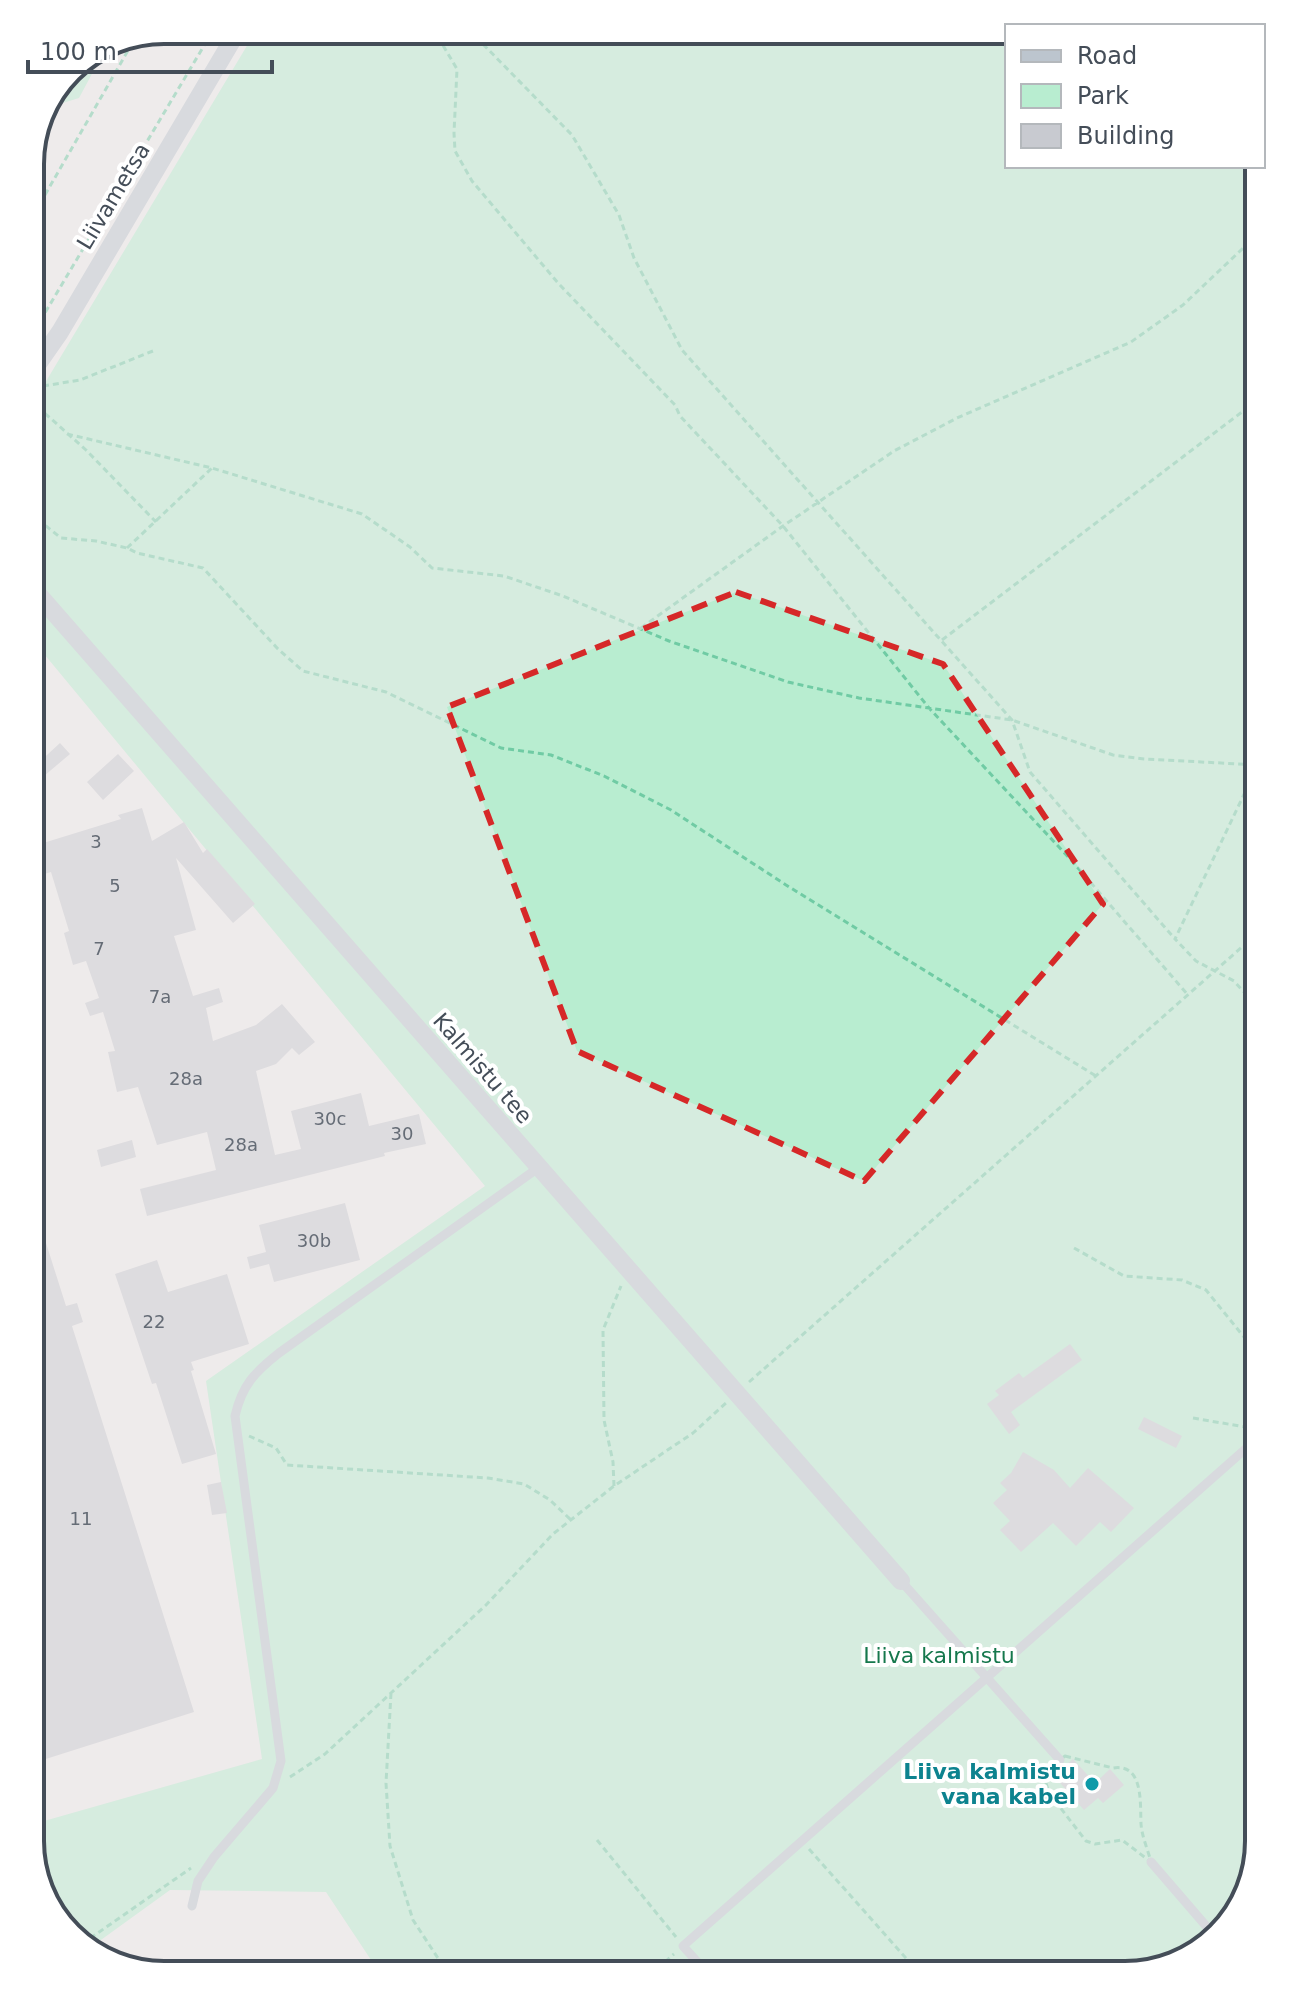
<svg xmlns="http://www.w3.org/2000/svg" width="1289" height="2005" viewBox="0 0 1289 2005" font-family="'DejaVu Sans',sans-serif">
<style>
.green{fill:#b8edd0}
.building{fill:#c8cad0}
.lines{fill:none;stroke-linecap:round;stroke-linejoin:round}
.path{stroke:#70cba4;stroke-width:3;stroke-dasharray:6 4;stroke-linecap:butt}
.lane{stroke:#bcc5ce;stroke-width:9}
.street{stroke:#bcc5ce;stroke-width:18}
.marked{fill:none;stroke:#d62828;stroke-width:6;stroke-dasharray:16 10;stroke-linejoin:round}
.culture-dot{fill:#0f9aa8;stroke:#fff;stroke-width:3}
.labels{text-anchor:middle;stroke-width:8;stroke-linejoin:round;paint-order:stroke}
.number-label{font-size:18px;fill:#656c76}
.street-label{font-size:22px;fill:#444d58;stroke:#fff}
.park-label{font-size:22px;fill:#16784d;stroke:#fff}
.culture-label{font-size:22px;font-weight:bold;fill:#0d838f;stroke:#fff;text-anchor:end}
.rim{fill:none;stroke:#444d58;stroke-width:4}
</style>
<rect width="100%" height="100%" fill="#eeebeb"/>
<path class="green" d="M1007,32V166H1259V1841L1241,1908L1185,1961L1125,1975H381L326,1892L170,1890L87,1950L44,1901L30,1841V1825L262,1759L206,1381L485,1186L30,637V402L45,383L251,39Z
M108,44L79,98L53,106L70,69Z"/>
<path class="building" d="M60,743L70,754L44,776L35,766Z
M118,754L134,771L103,800L87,782Z
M142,808L152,841L184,822L203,853L207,849L255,904L233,923L176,858L196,930L174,936L193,996L219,988L223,1002L206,1008L213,1041L256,1025L282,1004L315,1042L299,1055L292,1048L276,1064L256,1071L275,1155L301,1149L291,1111L361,1093L369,1126L419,1114L426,1144L384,1153L385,1156L147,1216L140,1189L216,1170L207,1132L157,1145L138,1087L117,1092L108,1052L115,1051L103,1012L90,1016L85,1003L99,998L86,961L73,965L64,933L69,931L51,872L38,876L33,859L43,855L40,844L121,819L118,815Z
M132,1140L136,1157L101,1167L97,1150Z
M33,1202L66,1306L77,1303L83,1322L72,1326L194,1712L30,1764V1203Z
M345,1203L360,1260L274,1282L269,1264L250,1269L247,1257L266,1252L259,1225Z
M157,1260L168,1292L227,1274L249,1344L191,1362L194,1370L191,1371L216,1454L182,1464L156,1383L152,1384L115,1274Z
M1070,1344L1082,1360L1011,1412L1020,1425L1009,1434L987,1404L999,1395L995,1391L1019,1373L1023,1378Z
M1144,1417L1182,1436L1176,1448L1138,1429Z
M1023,1452L1054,1470L1070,1488L1088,1468L1134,1508L1111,1532L1100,1522L1076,1546L1053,1523L1021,1552L1000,1530L1010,1521L993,1503L1007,1490L1000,1483L1011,1473Z
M221,1482L227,1513L212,1515L207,1485Z
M1073,1759L1095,1783L1110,1769L1124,1785L1103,1803L1098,1798L1084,1810L1054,1776Z"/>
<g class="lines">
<path class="path" d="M1004,32H1007
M438,37L457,69L454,133L455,151L472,181L558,283L675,405L680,416L783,526L929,708L1072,861L1188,995
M476,37L572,135L619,215L634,258L682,350L1012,720L1030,772L1175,939
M30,221L134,40
M30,338L208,39
M43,386L80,380L153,351
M30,400L86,450L156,522
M67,434L212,468L362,514L410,547L432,568L504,576L563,596L669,641L788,682L859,698L1012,720L1113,755L1144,759L1259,765
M30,513L61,538L96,541L127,548L137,553L203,568L278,649L303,671L386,692L501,748L551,755L604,776L671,810L786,885L1096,1076
M127,548L212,468
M641,628L783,526L894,451L957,418L1131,342L1183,305L1259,233
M942,640L1259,399
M1258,765L1175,939L1196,961L1234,981L1259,1009
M1074,1248L1124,1276L1182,1280L1206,1290L1248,1342L1259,1361
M749,1382L1259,932
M1193,1418L1251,1428
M249,1436L276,1448L287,1465L488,1478L524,1484L550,1500L571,1520
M614,1486L613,1462L604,1420L603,1330L621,1286
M391,1693L386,1783L390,1846L413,1920L449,1975
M1065,1756L1113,1768C1144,1763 1140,1804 1141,1824C1142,1837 1148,1850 1151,1862L1122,1840L1095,1844L1086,1841L1049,1793L1043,1773Z
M290,1777L325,1754L391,1693L486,1605L553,1534L614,1486L693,1433L726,1403
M597,1840L676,1937
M809,1849L921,1975
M82,1944L191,1868
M650,1975L674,1954"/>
<path class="lane" d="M901,1581L1060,1760
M1151,1862L1213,1934
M192,1906L198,1881L214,1857L273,1788L281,1761L235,1416C242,1385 255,1372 279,1353L538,1168
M709,1975L683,1946L1259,1437"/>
<path class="street" d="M30,375L60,332L233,39
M30,585L901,1581"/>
</g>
<path d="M0 0H1289V2005H0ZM736,592L943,664L1103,904L864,1181L577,1051L447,707Z" fill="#eeebeb" fill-opacity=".55" fill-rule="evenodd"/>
<path class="marked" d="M736,592L943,664L1103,904L864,1181L577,1051L447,707Z"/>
<circle class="culture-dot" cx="1092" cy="1784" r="8"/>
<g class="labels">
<g class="number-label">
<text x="96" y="848">3</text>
<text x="115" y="892">5</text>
<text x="99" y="955">7</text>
<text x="160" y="1003">7a</text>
<text x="186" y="1085">28a</text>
<text x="330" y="1125">30c</text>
<text x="402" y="1140">30</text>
<text x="241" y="1151">28a</text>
<text x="314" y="1247">30b</text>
<text x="154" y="1328">22</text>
<text x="81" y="1525">11</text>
</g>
<g class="street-label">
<text transform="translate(113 196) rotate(-59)" y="8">Liivametsa</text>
<text transform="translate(483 1068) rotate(49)" y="8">Kalmistu tee</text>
</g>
<g class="park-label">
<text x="939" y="1663">Liiva kalmistu</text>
</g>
<g class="culture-label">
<text x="1076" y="1779">Liiva kalmistu<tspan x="1076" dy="25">vana kabel</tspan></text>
</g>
</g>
<path d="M0 0H1289V2005H0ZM164 44H1125A120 120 0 0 1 1245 164V1841A120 120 0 0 1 1125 1961H164A120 120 0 0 1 44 1841V164A120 120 0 0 1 164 44Z" fill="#fff" fill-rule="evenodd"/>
<path class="rim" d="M164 44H1125A120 120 0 0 1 1245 164V1841A120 120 0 0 1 1125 1961H164A120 120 0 0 1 44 1841V164A120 120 0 0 1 164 44Z"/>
<rect x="1005" y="24" width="260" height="144" fill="#ffffff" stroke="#b4b8bc" stroke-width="2"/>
<rect x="1021" y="50" width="40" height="12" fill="#bcc5ce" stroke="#b4b8bc" stroke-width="2"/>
<text x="1077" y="64" font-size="24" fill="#444d58">Road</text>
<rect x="1021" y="84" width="40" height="24" fill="#b8edd0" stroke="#b4b8bc" stroke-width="2"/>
<text x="1077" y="104" font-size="24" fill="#444d58">Park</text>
<rect x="1021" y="124" width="40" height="24" fill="#c8cad0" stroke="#b4b8bc" stroke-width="2"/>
<text x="1077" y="144" font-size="24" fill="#444d58">Building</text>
<path d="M28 60v12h244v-12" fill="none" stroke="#444d58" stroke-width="4"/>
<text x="40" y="60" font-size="24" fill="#444d58" stroke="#ffffff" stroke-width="6" paint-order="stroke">100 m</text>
</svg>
